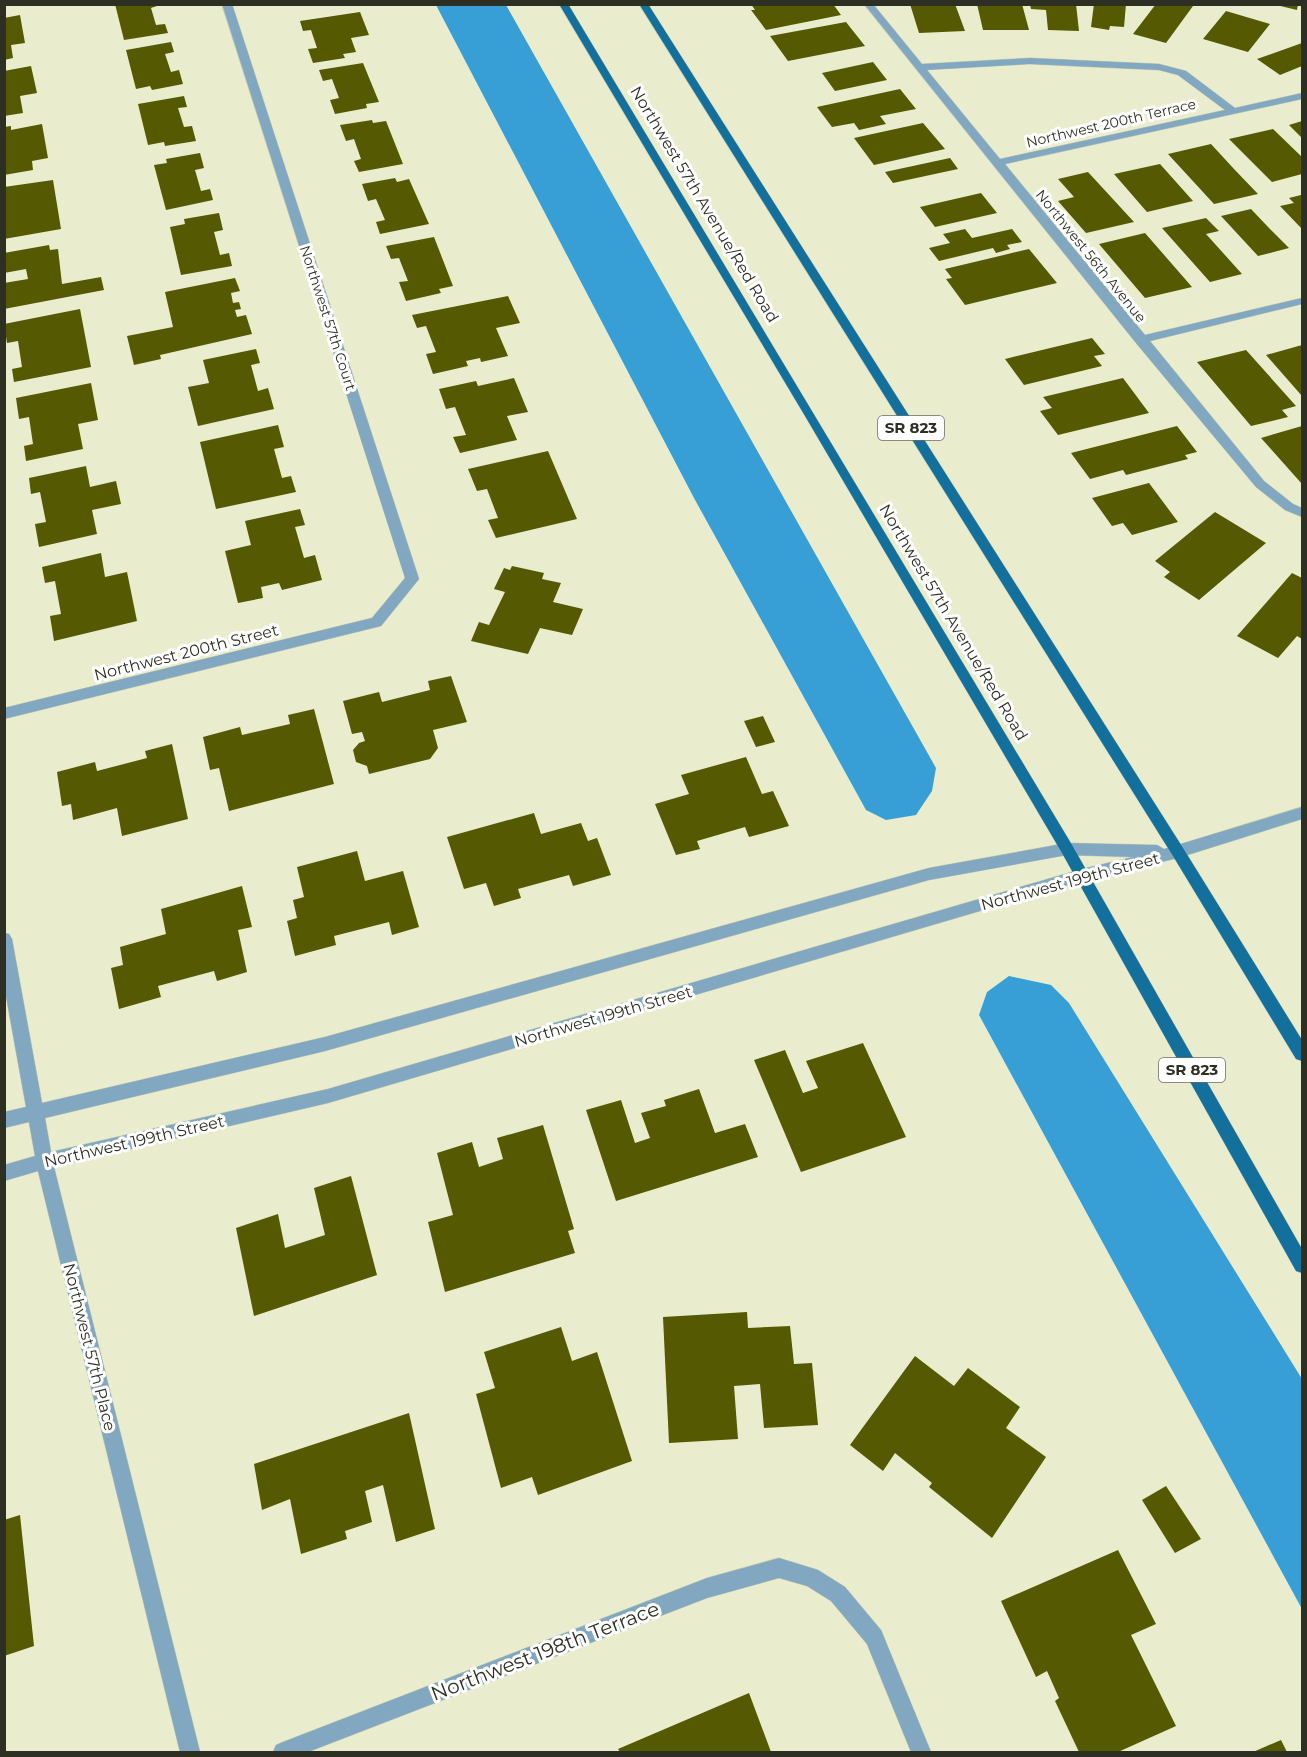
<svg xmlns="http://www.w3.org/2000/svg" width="1307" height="1757" viewBox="0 0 1307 1757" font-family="Montserrat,sans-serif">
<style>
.water{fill:#389fd6}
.building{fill:#545902}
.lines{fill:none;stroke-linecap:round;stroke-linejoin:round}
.minor-casing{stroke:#c7cbae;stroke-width:1}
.major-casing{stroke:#c7cbae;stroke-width:1}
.minor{fill:#81a8c0;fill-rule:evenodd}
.major{fill:#136f9b;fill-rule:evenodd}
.labels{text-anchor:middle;stroke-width:6;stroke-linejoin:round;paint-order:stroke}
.far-street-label{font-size:14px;fill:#2e2f23;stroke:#fff}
.shield{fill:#fff;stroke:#6d6d65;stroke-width:1.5}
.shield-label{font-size:15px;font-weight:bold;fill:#2e2f23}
.street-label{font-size:16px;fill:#2e2f23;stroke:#fff}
.near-street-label{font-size:20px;fill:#2e2f23;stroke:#fff}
</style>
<rect width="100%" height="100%" fill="#e9edcd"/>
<path class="water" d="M436,5H506L936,768L932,791L916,815L886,820L866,810L694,498Z
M1009,976L1051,985L1069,1003L1302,1379V1609L979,1015L987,992Z"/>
<path class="building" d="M115,4H163L151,8L156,25L165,24L168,33L124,40Z
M751,4H833L841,15L766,30L751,10H755Z
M910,4H955L965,31L919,33Z
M977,4H1022L1029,30H983Z
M1030,4H1076L1079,31L1048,30L1046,10L1031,9Z
M1094,4H1126L1124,27L1110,26L1109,30L1091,27Z
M1156,4L1193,6L1166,43L1133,34Z
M1272,4H1298L1297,10Z
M1226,11L1270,24L1248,52L1203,39Z
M360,12L369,35L351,38L356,52L343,54L345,58L313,63L308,49L317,48L311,30L303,31L300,21Z
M20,15L25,43L11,45L13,58L4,60V18Z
M846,22L865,46L788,61L770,36Z
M171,42L174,52L165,54L171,72L179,70L183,84L152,90L150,86L136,89L126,50Z
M1302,43V66L1280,75L1257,59Z
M873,62L887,80L835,91L822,73Z
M363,63L379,102L366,104L367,108L335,114L330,100L339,98L332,79L323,81L319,70Z
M31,66L37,93L20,96L23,113L4,116V71Z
M900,89L916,109L880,116L886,124L859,130L854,123L832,127L817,107Z
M184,96L187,107L178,108L184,127L192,126L196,141L165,146L164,142L148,145L138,104Z
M372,120L373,123L386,121L403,164L359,172L354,161L361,159L354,139L346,141L340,125Z
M1302,121V138L1289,125Z
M923,123L945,149L874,165L854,138Z
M42,124L48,158L32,161L33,170L4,175V127L11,126V130Z
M1273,129L1302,157V174L1272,182L1229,139Z
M1211,144L1234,169L1258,194L1214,204L1168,154Z
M200,153L204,168L195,170L201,191L210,189L213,200L166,210L154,165L167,163L166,159Z
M950,158L958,169L893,183L885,172Z
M1160,164L1193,201L1147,212L1114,174Z
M1088,172L1134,222L1086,233L1058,201L1074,197L1058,179Z
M395,178L397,182L409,179L429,224L380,234L376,222L385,220L376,199L368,201L362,184Z
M53,180L61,229L4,239V187Z
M981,193L997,213L935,227L920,207Z
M1301,195L1302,197V229L1280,206L1294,203L1289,198Z
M1251,209L1269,228L1289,248L1258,256L1221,216Z
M219,213L223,230L214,232L220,255L229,253L232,266L181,275L170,227L185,224L184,219Z
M1206,218L1219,231L1206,234L1242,274L1210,282L1162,228Z
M965,229L972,238L1012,229L1022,242L1007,245L1010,249L996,253L993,248L939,261L929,248L950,243L943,234Z
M1145,233L1192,287L1145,298L1099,244Z
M434,237L453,286L439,289L441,293L406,301L399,282L408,281L399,258L391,259L386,246Z
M49,245L50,250L58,249L62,284L101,277L104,290L4,309V283L28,279L26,269L4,273V253Z
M1029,249L1057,283L965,305L946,279L952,278L945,269Z
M235,278L240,291L231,293L233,303L239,302L241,309L235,310L237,317L246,315L252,334L160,355L161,359L134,365L127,336L173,327L165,292Z
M508,296L520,323L496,328L508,356L481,362L480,358L466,361L468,366L433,374L426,354L436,352L426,326L417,328L412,315Z
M80,309L91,367L14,382L12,369L22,367L18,341L7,343L4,324Z
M1092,338L1105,354L1094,356L1102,366L1024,385L1005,359Z
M1302,345V396L1266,355Z
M256,349L260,363L251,365L258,391L268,388L274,409L198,426L188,387L209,383L203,360Z
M1246,350L1296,406L1282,410L1288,417L1251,426L1197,362Z
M514,378L528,412L507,416L517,440L460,453L453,437L466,435L455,407L446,409L439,389L476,381L478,386Z
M1123,378L1149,413L1058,435L1040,411L1052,408L1043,397Z
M91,383L98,420L78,424L83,449L26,461L24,446L33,444L29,417L19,419L16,398Z
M278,425L284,447L274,449L282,478L291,476L296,492L216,509L200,442Z
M1177,426L1197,452L1185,455L1188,459L1126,475L1123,470L1090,479L1071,453Z
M1302,426V484L1261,438Z
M548,451L577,519L496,538L488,520L498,518L487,489L477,491L468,469Z
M86,466L90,487L116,481L121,504L92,510L97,534L39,547L35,524L46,522L40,492L31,494L29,478Z
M1149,483L1178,522L1132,535L1123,523L1112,526L1092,498Z
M300,509L305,525L295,527L304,558L315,555L322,580L282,590L279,583L261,587L263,598L238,603L225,551L251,545L245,521Z
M1215,512L1266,543L1199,600L1164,577L1170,572L1155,561Z
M101,553L105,577L127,572L137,621L54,641L50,616L61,614L55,581L45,583L42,567Z
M512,566L544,573L542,579L561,583L553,602L583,609L572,635L540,628L528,654L471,641L479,622L489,625L505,592L494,589L504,568L510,570Z
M1292,573L1302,578V639L1297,636L1278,658L1237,636Z
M451,676L467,722L433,730L438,748L430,759L369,774L367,766L356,762L353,750L359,743L365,741L362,732L352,734L343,701L379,692L382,702L430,690L428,681Z
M314,709L334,784L229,811L219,768L210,770L203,737L240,727L242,735L290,724L288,715Z
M763,716L775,742L756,747L744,721Z
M172,744L188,819L122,836L117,808L73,820L71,804L62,806L57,772L95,762L97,771L147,758L145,751Z
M746,757L762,794L773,791L789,826L749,837L745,827L697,841L700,849L676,855L655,804L689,794L681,775Z
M534,813L541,834L581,823L588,841L597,838L611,875L573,886L569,875L518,889L521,898L494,906L486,883L464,889L447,837Z
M357,851L365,881L403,871L419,927L392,935L389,922L334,936L336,945L295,956L287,921L297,918L293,900L304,897L297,867Z
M242,886L252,927L238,930L247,972L217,981L214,971L158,986L161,997L119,1009L111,968L123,965L120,947L166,934L161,909Z
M863,1043L906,1137L801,1172L754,1060L785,1050L803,1093L818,1088L806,1061Z
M699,1089L715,1133L745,1124L758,1157L616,1201L586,1110L621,1100L635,1143L650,1138L641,1113L666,1106L664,1100Z
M543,1125L574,1229L568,1231L575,1253L445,1292L428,1222L453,1215L437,1153L472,1142L479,1167L503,1159L497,1138Z
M351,1176L377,1275L254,1316L236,1228L278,1214L285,1248L325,1235L314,1188Z
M747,1312L748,1328L790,1326L794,1364L812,1363L818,1425L764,1428L760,1384L734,1386L738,1439L669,1443L663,1317Z
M561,1327L572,1361L597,1352L632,1461L538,1495L532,1477L501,1488L476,1394L495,1388L484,1352Z
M915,1356L954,1386L968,1368L1020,1407L1006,1428L1046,1457L992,1538L929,1487L932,1483L895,1453L883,1471L850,1445Z
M409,1413L435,1529L396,1542L383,1485L365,1491L372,1522L345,1531L347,1539L301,1554L290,1499L262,1510L254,1464Z
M1166,1486L1201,1539L1175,1553L1142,1500Z
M20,1515L34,1646L4,1656V1520Z
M1118,1550L1156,1624L1131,1635L1176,1726L1118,1752H1079L1055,1701L1059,1698L1047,1671L1036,1677L1001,1601Z
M749,1693L771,1752H620L618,1749Z
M1281,1740L1287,1752H1253Z"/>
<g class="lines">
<g class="minor-casing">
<path id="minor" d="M222,4H232L419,579L381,626L4,719V708L372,618L405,578Z
M864,4H873L922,64L1030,58L1159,64L1186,71L1235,108L1302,93V99L1005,164L1145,335L1302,298V304L1150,341L1264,481L1293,504L1302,508V517L1285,510L1256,487L1136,343ZM1030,64L1159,70L1178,75L1225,110L1000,159L927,70Z
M1302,807V819L1178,858L1082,881L328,1103L54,1167L200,1752H180L38,1171L4,1181V1165L35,1156L29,1122L4,1128V1112L26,1107L4,985V933L9,934L12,939L42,1103L325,1037L929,868L1067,843L1157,845L1164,849ZM1067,855L1133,857L1082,869L328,1089L51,1152L45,1118L325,1051L929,880Z
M779,1558L818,1570L845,1587L881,1630L931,1752H911L867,1644L831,1601L807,1586L779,1578L707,1598L308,1752H273L276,1745L283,1742L707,1578Z"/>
</g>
<g class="major-casing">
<path id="major" d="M559,4H568L1072,845L1302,1249V1273L1296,1271L1062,853L805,416Z
M639,4H648L1183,848L1302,1040V1061L1296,1059L1173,856Z"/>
</g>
<use href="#minor" class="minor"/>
<use href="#major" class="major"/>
</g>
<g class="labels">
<g class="far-street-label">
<text transform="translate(1111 123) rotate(-13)" y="5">Northwest 200th Terrace</text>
<text transform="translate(1091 256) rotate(51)" y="5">Northwest 56th Avenue</text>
<text transform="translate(328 318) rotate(72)" y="5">Northwest 57th Court</text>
</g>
<g class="shield">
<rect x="878" y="416" width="66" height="24" rx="4.5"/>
<rect x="1159" y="1058" width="66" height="24" rx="4.5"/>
</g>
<g class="shield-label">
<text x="911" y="433">SR 823</text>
<text x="1192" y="1075">SR 823</text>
</g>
<g class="street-label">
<text transform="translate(705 204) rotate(59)" y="6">Northwest 57th Avenue/Red Road</text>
<text transform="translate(954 622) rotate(59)" y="6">Northwest 57th Avenue/Red Road</text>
<text transform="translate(186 652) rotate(-14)" y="6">Northwest 200th Street</text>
<text transform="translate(1070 881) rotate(-15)" y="6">Northwest 199th Street</text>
<text transform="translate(603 1016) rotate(-16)" y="6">Northwest 199th Street</text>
<text transform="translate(134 1141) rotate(-13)" y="6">Northwest 199th Street</text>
<text transform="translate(90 1347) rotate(76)" y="6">Northwest 57th Place</text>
</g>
<g class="near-street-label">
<text transform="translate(545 1651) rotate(-21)" y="7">Northwest 198th Terrace</text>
</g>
</g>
<rect width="1307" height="1757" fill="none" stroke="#2e2f23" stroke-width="12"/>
</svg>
